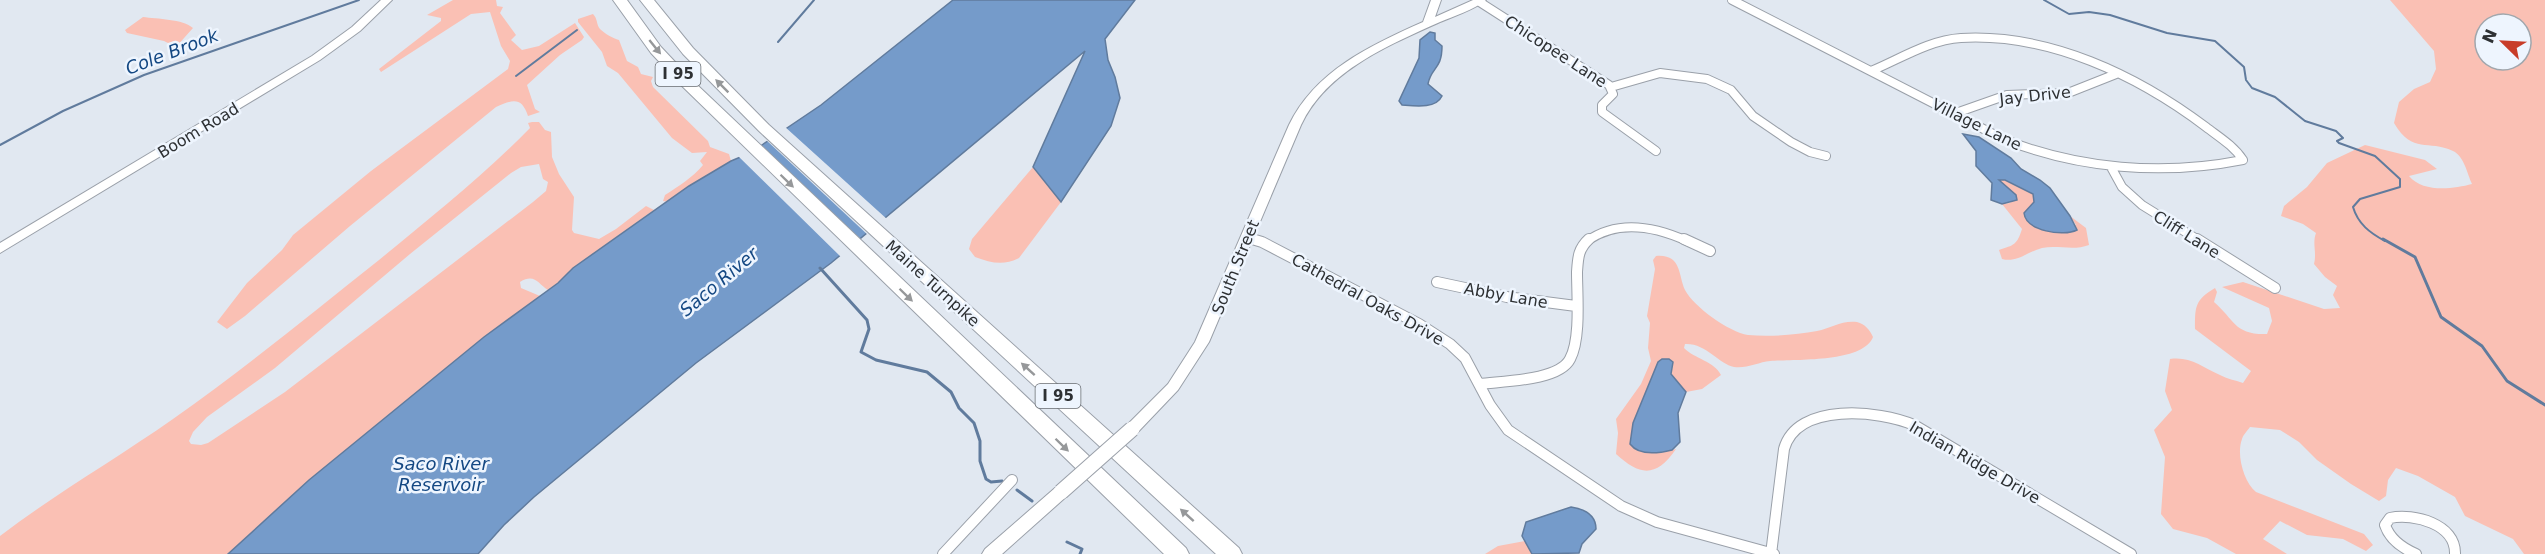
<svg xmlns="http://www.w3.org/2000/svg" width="2545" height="554" viewBox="0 0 2545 554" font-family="'DejaVu Sans',sans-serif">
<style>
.green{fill:#fac0b4;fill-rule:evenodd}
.water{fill:#759bca;stroke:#607b9d;stroke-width:1.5}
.pier{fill:#e1e8f1}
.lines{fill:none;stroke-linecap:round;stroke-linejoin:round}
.stream-far1{stroke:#607b9d;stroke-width:2}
.stream{stroke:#607b9d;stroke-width:3}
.street-far1-casing{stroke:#9aa0a9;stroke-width:10}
.street-casing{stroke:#9aa0a9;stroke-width:12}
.secondary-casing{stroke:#9aa0a9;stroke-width:2}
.highway-casing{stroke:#9aa0a9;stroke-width:2}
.street-far1{stroke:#fff;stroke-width:8}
.street{stroke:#fff;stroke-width:10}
.secondary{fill:#fff;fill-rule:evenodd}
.highway{fill:#fff;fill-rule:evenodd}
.secondary-bridge-casing{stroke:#9aa0a9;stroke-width:17;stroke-linecap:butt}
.secondary-bridge{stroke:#fff;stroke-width:15}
.oneway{fill:#96989a}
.labels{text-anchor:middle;stroke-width:5;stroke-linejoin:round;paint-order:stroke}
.shield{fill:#eef5fe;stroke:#686c71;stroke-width:1.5}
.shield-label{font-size:15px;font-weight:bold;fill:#2e3134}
.street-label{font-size:16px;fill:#2e3134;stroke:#eef5fe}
.water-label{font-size:18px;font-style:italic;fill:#144883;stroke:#eef5fe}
</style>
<rect width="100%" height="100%" fill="#e1e8f1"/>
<path class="green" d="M453,0H496L497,6L503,7L500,13L516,35L511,40L522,50L539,46L575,23L584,37L582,40L560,55L527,85L535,109L540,112L528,116C522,97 513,99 496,107L350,226L245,316L227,329L217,322L247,283L282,250L293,235L371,171L508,69L510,61L501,46L490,12L471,14L381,72L379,69L441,21V18L427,15Z
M2390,0H2545V554H2524L2513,539L2465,516L2455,497L2418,476L2396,468L2388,480L2386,496L2379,501L2351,484L2317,460L2299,442L2280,430L2250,427C2248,430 2243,435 2242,439C2236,455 2244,482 2256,492L2364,534L2373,545L2366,551L2343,539L2307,535L2280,521L2263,539L2287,554H2236L2207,538L2173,529L2161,514L2165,457L2154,430L2172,410L2165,391L2170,359C2190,356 2202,367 2220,375C2227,379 2235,380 2243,383L2251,371L2195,329C2195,306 2195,300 2215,288L2217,292L2214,302C2235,320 2234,335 2267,334L2272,321L2269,308L2222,287L2243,282L2324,309L2340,308L2333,295L2337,286L2325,277L2314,264C2317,252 2312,244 2316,233L2303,224L2281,216L2284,206L2307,187L2327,163L2365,145L2425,160L2437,169L2409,176C2423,193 2453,189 2472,184C2467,173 2464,156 2453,151C2428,139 2413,155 2394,123L2399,102L2414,89L2430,82L2436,69L2434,51ZM2485,24H2521V60H2485Z
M593,14C598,19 596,24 600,29C605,34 613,38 619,40L627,61L638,67L641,74L653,77L651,81L653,87L708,141L710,147L729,154L731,161L668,202L663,201L665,195C679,186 692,178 703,165L700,161L707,152L692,153L672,138L618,73L607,66L602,52L578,22V19Z
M143,17C157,19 183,19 193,28L176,47L164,41L127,33L125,30Z
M532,122H539L545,130L551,132L552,157L559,174L574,197L572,230L574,233L599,239L616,229L646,206L654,210L573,268L570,274L548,290C538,284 535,273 520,282L521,288L540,296L484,337L309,480L228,554H0V536C55,494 116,459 173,419C244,369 311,314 379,260C430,218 483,176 530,128L528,123ZM539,164L543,179L548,182L546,191L533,202L285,392L208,443L201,445L191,444L189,441L193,432L207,417L275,368L410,254L511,173L521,167Z
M1033,167L1061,202L1019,258C1004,266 991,263 975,257L969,249L972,239Z
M2000,178L2033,194L2034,202L2025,218L2034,226L2076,225L2070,216L2086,228L2089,245C2074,251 2058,245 2042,248C2027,252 2017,263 2002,259L1999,250C2014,245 2017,245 2022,229L2002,204L2010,203L2016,195L2000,182Z
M1656,256C1682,254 1678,275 1685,290C1694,307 1729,332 1748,335C1769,337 1796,335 1817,331C1831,328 1842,320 1857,322C1865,324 1870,330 1873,337C1863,363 1795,359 1770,361C1759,362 1746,369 1734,367C1719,364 1706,343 1685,344L1684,348C1695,359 1714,361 1721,375L1702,389L1686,392L1671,374L1673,365L1658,362L1633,423L1642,452H1664L1676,449C1656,478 1640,476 1616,454L1618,433L1616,419L1641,384L1651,361L1648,348L1650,323L1647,316L1655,269L1653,260Z
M1525,541L1532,554H1485L1498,546Z"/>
<path class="water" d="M953,0H1135L1105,39L1108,60L1115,77L1120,98L1111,126L1061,202L1033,167L1085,51L831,263L696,363L534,497L504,525L478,554H228L309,480L484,337L558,283L573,268L689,186L731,161L750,153L821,105Z
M1430,32L1435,33V40L1442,46C1442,70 1431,67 1428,84L1442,96C1436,109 1415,106 1402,105L1399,101L1419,58L1420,40Z
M1963,134L1979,137L2011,158L2021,169L2040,180L2050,188L2070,216L2077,230C2063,237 2026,231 2024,213L2034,202L2033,194L2005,180H1999L2016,195L2017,200L2002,204L1991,200L1992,183L1976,166V151Z
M1662,359H1669L1673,362L1671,374L1686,392L1678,413L1680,442L1672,450C1660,453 1639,456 1630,444L1633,423L1658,362Z
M1571,507C1584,509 1596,515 1596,529L1582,544L1579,553L1532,554L1522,536L1526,522Z"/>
<path class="pier" d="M784,126L888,220L869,236L765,139Z
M748,150L862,242L842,258L737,155Z"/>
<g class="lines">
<path class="stream-far1" d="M2044,0L2069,14L2089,12L2110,15L2167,33L2215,41L2244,67L2246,80L2252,88L2275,97L2305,121L2336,131L2343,138L2337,141L2339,143L2375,156L2400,179V187L2360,199L2353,207C2358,224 2370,233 2385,241
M778,42L814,0
M516,76L577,30
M0,145L63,111L144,75L359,0"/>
<path class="stream" d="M2383,239L2415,257L2441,317L2482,346L2507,381L2545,405
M820,268L867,320L869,329L861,352L876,360L927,372L951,392L959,408L974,423L980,441V461L986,479L991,482L1002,481
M1017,490L1032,501
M1067,542L1082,549L1080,554"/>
<g class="street-far1-casing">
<path id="street-far1" d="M1732,0L2003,139C2079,169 2162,176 2243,160C2234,146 2219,137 2206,127C2137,75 2049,33 1961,38C1929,40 1900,59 1871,71
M1478,1L1609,85L1613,94L1602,105V112L1656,151
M1611,87L1660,73L1707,79L1731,90L1753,116L1791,142L1810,152L1826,156
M1953,114L2007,95L2068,93L2116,74
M2111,167L2122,187L2142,205L2200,241
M1247,238L1258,241
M1587,241C1618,219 1656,227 1687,241"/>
</g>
<g class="street-casing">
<path id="street" d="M1252,239L1262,242L1419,324L1450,344L1465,358L1490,405L1508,430L1621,506L1657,522L1774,554
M1684,239L1710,251
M2197,239L2275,288
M1437,282L1507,297L1576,306
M1480,384C1502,381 1559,381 1570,359C1581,339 1577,295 1577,272C1578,258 1578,249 1589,239
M943,554L1012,480
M1771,554L1784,449C1797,402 1879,410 1914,425L2131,554
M2416,554C2402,548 2390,540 2385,525L2390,518C2414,513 2456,524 2455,554"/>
</g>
<g class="secondary-casing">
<path id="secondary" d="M381,0H392L360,31L320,60L0,253V243L312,56L352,27Z
M1431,0H1441L1435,17L1473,0H1486C1474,10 1454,16 1440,22C1389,45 1326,71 1301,125L1209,342L1178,390L1137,433H1127L1124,429L1127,425L1168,384L1195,342L1289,125C1315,71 1371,45 1423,22Z
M1061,486L1067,488L1069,492L1067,496L1002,554H982L985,549L1055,488Z"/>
</g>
<g class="highway-casing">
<path id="highway" d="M613,0H627L661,47L693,81L1186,548L1189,554H1164L683,87L651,53Z
M640,0H654L693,48L769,125L1239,548L1242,554H1216L759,131L683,54Z"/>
</g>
<use href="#street-far1" class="street-far1"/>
<use href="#street" class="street"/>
<use href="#secondary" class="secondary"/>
<use href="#highway" class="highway"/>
<g class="secondary-bridge-casing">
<path id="secondary-bridge" d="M1061,492L1132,429"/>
</g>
<use href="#secondary-bridge" class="secondary-bridge"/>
</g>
<defs><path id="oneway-solid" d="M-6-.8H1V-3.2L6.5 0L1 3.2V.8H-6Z" transform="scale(1.5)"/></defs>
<g class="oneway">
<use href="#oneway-solid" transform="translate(655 47) rotate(51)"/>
<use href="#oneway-solid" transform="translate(722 86) rotate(-135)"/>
<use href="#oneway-solid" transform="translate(787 181) rotate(44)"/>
<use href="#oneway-solid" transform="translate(906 295) rotate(44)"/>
<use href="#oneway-solid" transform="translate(1028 369) rotate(-138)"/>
<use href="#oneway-solid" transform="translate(1062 445) rotate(44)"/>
<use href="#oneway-solid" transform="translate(1187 515) rotate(-138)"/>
</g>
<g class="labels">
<g class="shield">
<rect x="655.5" y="62" width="45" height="24" rx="4.5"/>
<rect x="1035.5" y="384" width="45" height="24" rx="4.5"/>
</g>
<g class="shield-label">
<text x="678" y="79">I 95</text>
<text x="1058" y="401">I 95</text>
</g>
<g class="street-label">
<text transform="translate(1556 51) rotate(33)" y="6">Chicopee Lane</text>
<text transform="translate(2035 95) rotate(-6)" y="6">Jay Drive</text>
<text transform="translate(1977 124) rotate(26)" y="6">Village Lane</text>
<text transform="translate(198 130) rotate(-31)" y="6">Boom Road</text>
<text transform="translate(2187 234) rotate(32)" y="6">Cliff Lane</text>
<text transform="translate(1235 267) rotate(-68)" y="6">South Street</text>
<text transform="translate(933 283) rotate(42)" y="6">Maine Turnpike</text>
<text transform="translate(1506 295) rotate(10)" y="6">Abby Lane</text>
<text transform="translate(1368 299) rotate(29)" y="6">Cathedral Oaks Drive</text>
<text transform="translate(1975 462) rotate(30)" y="6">Indian Ridge Drive</text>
</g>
<g class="water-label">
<text transform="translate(172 52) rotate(-21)" y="6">Cole Brook</text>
<text transform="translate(719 282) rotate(-40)" y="6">Saco River</text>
<text x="441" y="470">Saco River<tspan x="441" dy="21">Reservoir</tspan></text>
</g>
</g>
<g transform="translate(2503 42) rotate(294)"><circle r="28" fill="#eef5fe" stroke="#a1a7ad" stroke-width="1.5"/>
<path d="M0-4.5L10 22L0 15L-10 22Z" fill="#c83c28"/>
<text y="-9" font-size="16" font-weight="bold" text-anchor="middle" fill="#2e3134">N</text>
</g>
</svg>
